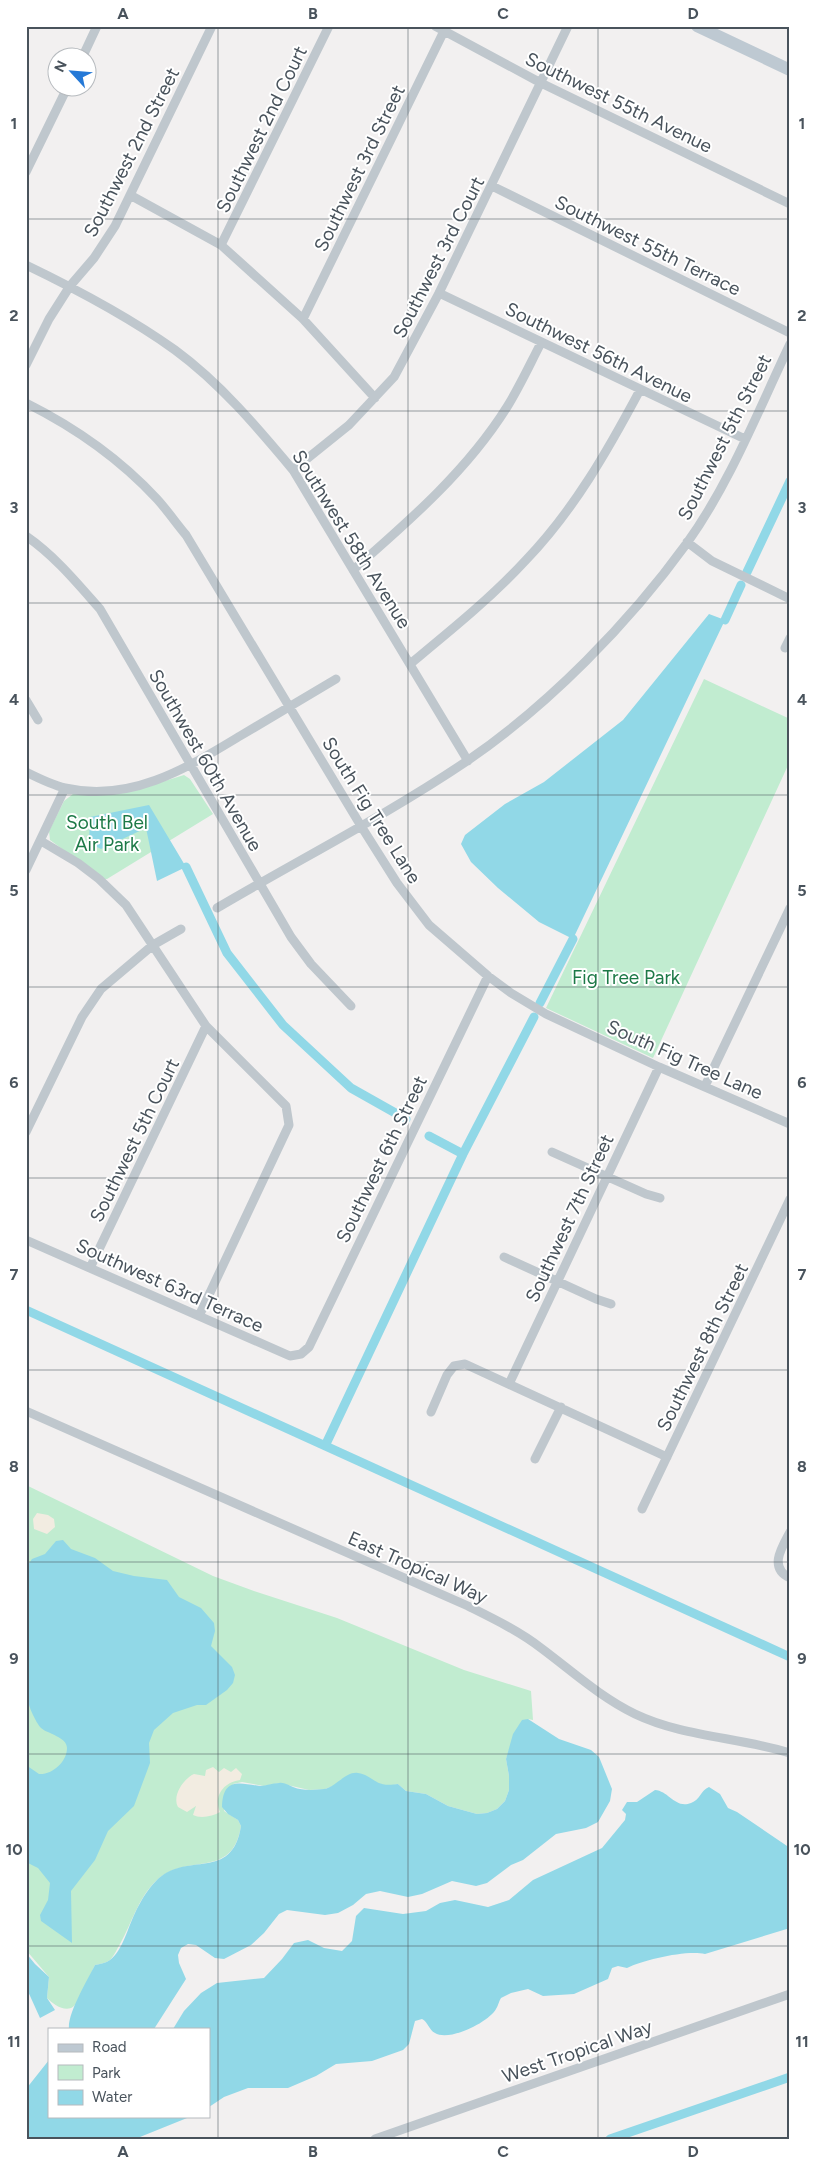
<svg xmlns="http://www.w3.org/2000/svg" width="816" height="2165" viewBox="0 0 816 2165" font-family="Figtree,sans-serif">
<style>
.green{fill:#c1ecd0}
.sand{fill:#f2ece1}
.water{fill:#91d8e7}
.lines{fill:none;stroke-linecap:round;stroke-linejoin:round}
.canal{stroke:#91d8e7;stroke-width:9}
.street{stroke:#bfc7cd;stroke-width:9}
.secondary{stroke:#bec9d2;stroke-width:12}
.grid{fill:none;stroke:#49535c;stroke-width:1;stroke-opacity:0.55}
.labels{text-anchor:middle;stroke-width:4;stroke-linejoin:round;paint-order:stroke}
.street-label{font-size:19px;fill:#49535c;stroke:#fff}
.park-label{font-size:19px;fill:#1d7947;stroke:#fff}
.neatline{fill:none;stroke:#49535c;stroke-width:2}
.grid-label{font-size:16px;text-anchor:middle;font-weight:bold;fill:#49535c}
</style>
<rect width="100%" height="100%" fill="#f2f0f0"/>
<path class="green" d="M704,679L790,719V761L653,1058L546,1008Z
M184,775L190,779L213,814L107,879H103L50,840L49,831L64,801L73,794L136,790Z
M26,1485L213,1576L257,1592L337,1618L464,1670L531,1691L533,1720L528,1719L510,1747L506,1759L509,1776V1790L505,1801L497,1809L487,1813L477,1814L448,1806L426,1794L406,1791L398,1784L388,1786L375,1783L366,1777L343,1779L336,1785L325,1789L309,1790L279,1783L264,1786L242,1782L233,1784L224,1811L238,1820L241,1826C232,1881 187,1851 156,1881C138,1898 132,1923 120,1944C117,1949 114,1956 110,1960C106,1963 100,1964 95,1965C92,1971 78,2003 75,2005C67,2014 54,2005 47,1998L49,1977L26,1950Z"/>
<path class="sand" d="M37,1513L48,1515L54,1519L55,1527L47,1534L34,1529L33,1519Z
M213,1767L219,1772L224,1768L231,1772L236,1768L242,1774L240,1780C224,1782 213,1796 220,1812C213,1816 201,1819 193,1815L196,1806L187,1812L178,1807C172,1796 183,1779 194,1774L205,1776L206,1770Z"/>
<path class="water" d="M709,614L725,620L573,939L539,922L498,888L471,862L461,844L465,835L505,804L544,782L623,720Z
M149,805L186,867L157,881L146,828L101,849L89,843L90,817Z
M63,1540L71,1549L95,1558L113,1571L134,1576L167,1580L179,1597L201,1608L214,1623L215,1631L211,1646L232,1667L235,1675L233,1683L227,1690L206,1705H197L173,1713L154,1730L149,1743L150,1763L134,1806L108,1831L95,1860L71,1891L72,1943L41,1921L40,1915L48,1900L50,1883L38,1868L26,1862V1765L39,1774C52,1775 67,1762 67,1748C67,1737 48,1734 41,1728C38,1725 35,1719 33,1715C20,1689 26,1647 26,1619L28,1612L26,1568L32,1559L45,1554L56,1541Z
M528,1719L559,1739L591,1750L599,1757L612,1789L610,1801L598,1822L586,1828L556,1834L523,1860L511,1865L487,1883L476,1886L452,1881L422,1894L408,1897L380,1891L366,1894L353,1905L338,1913L325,1915L287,1910L279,1914L264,1933L251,1945L224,1959L215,1958L196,1945L188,1944L181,1948L178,1955L179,1963L186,1979L154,2029H69C67,2014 88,1979 95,1965C100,1964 106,1963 110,1960C123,1950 128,1927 135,1913C140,1902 147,1890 156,1881C186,1850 232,1883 241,1826L238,1820L228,1814L222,1807C223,1777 239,1783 260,1786C266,1786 272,1783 279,1783C284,1782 288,1785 293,1787C303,1791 314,1790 324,1789C336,1787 346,1771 358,1773C375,1776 374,1788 398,1784L406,1791L426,1794L448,1806L477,1814L487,1813L497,1809L505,1801L509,1790V1776L506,1759L513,1734L522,1720Z
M709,1787L720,1794L728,1808L737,1812L790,1848V1928L705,1954C685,1950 644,1960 627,1968L618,1966L612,1968L608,1979L574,1994L543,1996L528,1989L511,1993L501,1998C499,2001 498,2006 496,2009C489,2022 449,2042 435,2033C429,2030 428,2022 422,2019L415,2021L409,2044L403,2050L372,2061L336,2064L316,2076L288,2088H248L224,2097L209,2107V2029H173L184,2011L201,1993L217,1983L264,1978L282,1959L294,1943L308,1940L324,1948L342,1951L352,1941L356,1916L364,1908L403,1914L426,1911L440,1903L455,1900L488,1907L509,1900L533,1880L602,1848L625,1820L626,1814L622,1810L627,1802H637L655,1790C669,1791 675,1809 691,1803C700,1800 701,1790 709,1787Z
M26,1953L35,1964L49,1977L47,1998L55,2010L40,2018L26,1987Z
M49,2060V2116H192L135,2139H26V2089Z"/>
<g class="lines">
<path class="canal" d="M747,572L790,481
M725,620L741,585
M186,867L227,953L283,1025L351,1088L406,1119
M540,1003L573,939
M429,1136L463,1154
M26,1310L790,1657
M325,1446L463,1154L534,1017
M610,2139L790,2077"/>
<path class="street" d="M435,26L541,83L790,204
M82,58L97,26
M26,172L67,88
M492,186L790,333
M130,195L221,245L303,319L375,398
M221,245L329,26
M26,265C78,290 129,317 175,350C220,383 257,427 293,470L468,761
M439,293L745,439
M303,319L444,31
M26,365L49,319L70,286L94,258L115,226L212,26
M26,403C74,427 120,459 157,499C167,510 176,523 186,535L361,826L397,883L429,925L488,976L511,993L546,1014L659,1067L790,1124
M293,470L349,425L394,377L439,293L568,26
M26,536C55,556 77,583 100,609L291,937L311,964L351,1006
M687,542L712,561L790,599
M353,570C409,521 467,471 507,407C520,386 530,364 541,343
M785,648L790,638
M410,664C450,631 491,598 526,560C574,510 608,450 640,390
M26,700L38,720
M26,772C38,778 52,785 65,788C131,803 187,768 240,736C272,717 304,698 336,679
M41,841L78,863L99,879L126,905L206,1026L286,1106L289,1125L199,1316
M26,870L65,788
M217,908C300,859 387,815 467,761C549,705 629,623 687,543C730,483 758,411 790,344
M705,1086L790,908
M26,1132L82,1017L101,989L153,945L181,929
M552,1152L646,1194L660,1198
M26,1240L290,1356L301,1354L309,1347L488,976
M504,1257L596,1299L611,1304
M90,1268L206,1026
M509,1384L659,1067
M26,1411L468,1606C494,1619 519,1631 541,1648C572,1671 600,1697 635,1714C683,1737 739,1737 790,1753
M431,1412L447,1375L454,1366L465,1364L667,1457
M535,1459L561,1407
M642,1509L790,1199
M790,1532C782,1547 768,1568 790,1578
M375,2139L790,1994"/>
<path class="secondary" d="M697,26L790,70"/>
</g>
<path class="grid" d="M218,26V2139M408,26V2139M598,26V2139M26,219H790M26,411H790M26,603H790M26,795H790M26,987H790M26,1178H790M26,1370H790M26,1562H790M26,1754H790M26,1946H790"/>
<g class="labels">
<g class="street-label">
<text transform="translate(619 102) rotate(26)" y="7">Southwest 55th Avenue</text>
<text transform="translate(261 129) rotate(-64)" y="7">Southwest 2nd Court</text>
<text transform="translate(131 152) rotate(-63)" y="7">Southwest 2nd Street</text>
<text transform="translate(359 168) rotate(-64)" y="7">Southwest 3rd Street</text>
<text transform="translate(648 245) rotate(26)" y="7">Southwest 55th Terrace</text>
<text transform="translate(438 257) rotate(-63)" y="7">Southwest 3rd Court</text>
<text transform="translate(599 352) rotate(26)" y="7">Southwest 56th Avenue</text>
<text transform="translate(724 437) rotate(-63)" y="7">Southwest 5th Street</text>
<text transform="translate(352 539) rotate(58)" y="7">Southwest 58th Avenue</text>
<text transform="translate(206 760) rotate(60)" y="7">Southwest 60th Avenue</text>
<text transform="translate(372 810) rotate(58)" y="7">South Fig Tree Lane</text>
<text transform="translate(685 1059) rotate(24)" y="7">South Fig Tree Lane</text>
<text transform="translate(134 1140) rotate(-64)" y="7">Southwest 5th Court</text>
<text transform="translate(381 1159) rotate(-64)" y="7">Southwest 6th Street</text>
<text transform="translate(569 1218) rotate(-65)" y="7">Southwest 7th Street</text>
<text transform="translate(170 1285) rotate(24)" y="7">Southwest 63rd Terrace</text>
<text transform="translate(702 1347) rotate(-64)" y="7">Southwest 8th Street</text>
<text transform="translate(418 1567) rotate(24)" y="7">East Tropical Way</text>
<text transform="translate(577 2051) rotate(-19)" y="7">West Tropical Way</text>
</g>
<g class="park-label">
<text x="107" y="829">South Bel<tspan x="107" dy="22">Air Park</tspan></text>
<text x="626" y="984">Fig Tree Park</text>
</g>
</g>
<rect width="816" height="2165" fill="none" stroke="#ffffff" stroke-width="55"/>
<rect x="48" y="2028" width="162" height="90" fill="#ffffff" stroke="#b6babe"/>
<rect x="58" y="2044" width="25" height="8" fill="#bec9d2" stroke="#b6babe"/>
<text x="92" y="2052" font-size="15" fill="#49535c">Road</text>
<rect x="58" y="2065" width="25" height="15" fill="#c1ecd0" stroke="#b6babe"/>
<text x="92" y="2078" font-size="15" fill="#49535c">Park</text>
<rect x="58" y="2090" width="25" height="15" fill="#91d8e7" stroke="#b6babe"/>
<text x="92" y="2102" font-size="15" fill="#49535c">Water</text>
<g transform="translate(72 72) rotate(296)"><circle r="24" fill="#ffffff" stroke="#b6babe"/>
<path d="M0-4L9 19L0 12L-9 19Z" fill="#2579d7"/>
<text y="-8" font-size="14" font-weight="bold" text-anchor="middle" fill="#49535c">N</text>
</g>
<rect x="28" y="28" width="760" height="2110" class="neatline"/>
<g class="grid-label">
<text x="123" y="19">A</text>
<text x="313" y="19">B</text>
<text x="503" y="19">C</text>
<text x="693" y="19">D</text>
<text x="14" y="129">1</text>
<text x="802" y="129">1</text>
<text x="14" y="321">2</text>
<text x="802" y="321">2</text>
<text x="14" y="513">3</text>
<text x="802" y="513">3</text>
<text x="14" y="705">4</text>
<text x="802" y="705">4</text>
<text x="14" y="896">5</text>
<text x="802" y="896">5</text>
<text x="14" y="1088">6</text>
<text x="802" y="1088">6</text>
<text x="14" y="1280">7</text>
<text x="802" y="1280">7</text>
<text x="14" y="1472">8</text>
<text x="802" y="1472">8</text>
<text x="14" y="1664">9</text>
<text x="802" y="1664">9</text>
<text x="14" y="1855">10</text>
<text x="802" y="1855">10</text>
<text x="14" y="2047">11</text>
<text x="802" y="2047">11</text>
<text x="123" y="2157">A</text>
<text x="313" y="2157">B</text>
<text x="503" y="2157">C</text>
<text x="693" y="2157">D</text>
</g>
</svg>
